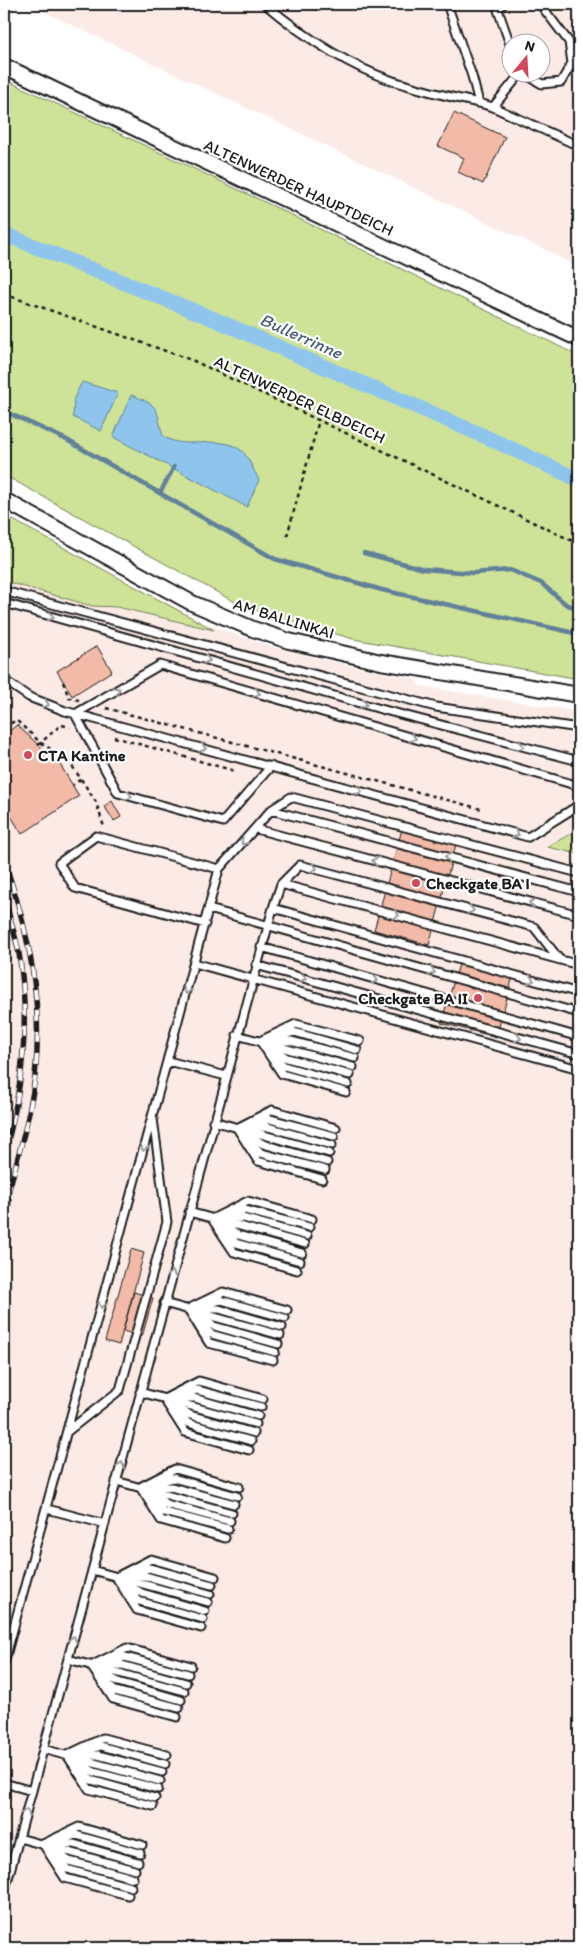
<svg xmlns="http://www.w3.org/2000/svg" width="583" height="1952" viewBox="0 0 583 1952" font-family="Itim,sans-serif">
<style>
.built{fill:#fbeae5;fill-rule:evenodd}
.green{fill:#cee397;stroke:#75805a}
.water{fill:#8fc5ed;stroke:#618199}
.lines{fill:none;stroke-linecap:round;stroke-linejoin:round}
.stream{stroke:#618199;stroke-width:4.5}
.canal{stroke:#8fc5ed;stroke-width:15}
.building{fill:#f2baa7;stroke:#1c1c1c}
.service-casing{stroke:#1c1c1c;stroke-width:11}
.minor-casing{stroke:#1c1c1c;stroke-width:18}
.path{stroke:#1c1c1c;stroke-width:2.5;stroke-dasharray:4 4;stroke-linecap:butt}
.service{stroke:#fff;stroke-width:7}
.minor{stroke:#fff;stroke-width:14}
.rail-casing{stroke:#1c1c1c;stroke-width:5.5}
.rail{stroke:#fff;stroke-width:4;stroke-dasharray:11;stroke-linecap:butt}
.oneway{stroke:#999}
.poi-dot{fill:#d1495b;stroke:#fff;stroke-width:2}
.labels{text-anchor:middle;stroke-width:4.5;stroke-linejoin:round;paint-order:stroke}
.street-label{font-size:16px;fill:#1c1c1c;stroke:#fff}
.poi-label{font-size:16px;font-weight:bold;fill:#1c1c1c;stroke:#fff;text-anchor:start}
.water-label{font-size:18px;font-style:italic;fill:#4a6070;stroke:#fff}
</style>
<rect width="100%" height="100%" fill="#fff"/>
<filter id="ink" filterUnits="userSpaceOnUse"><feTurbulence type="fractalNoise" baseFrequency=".02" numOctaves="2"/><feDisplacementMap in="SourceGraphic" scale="10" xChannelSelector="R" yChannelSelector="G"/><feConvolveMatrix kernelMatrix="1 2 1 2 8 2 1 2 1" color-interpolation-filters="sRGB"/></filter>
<g filter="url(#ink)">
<path class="built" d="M28,4H579V268L552,253ZM510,42H540V72H510Z
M4,516L203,622L231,633L276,648L355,667L414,679L419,686L579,712V1948H4Z"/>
<path class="green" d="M4,79L273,206L579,356V679L353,639L242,606L4,475Z
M4,515L214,630L117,607L92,606L4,581Z
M579,829V854L547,847Z"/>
<path class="water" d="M82,382L118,393L101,431L73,417L74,398Z
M131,395C161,406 155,407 163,436C185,452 218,433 241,450C248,456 254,471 259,480L247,507L113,437Z"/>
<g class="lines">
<path class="stream" d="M4,411L65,439L275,559L382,590L579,634
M160,493L174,467
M364,553L424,569L473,573L510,570L541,583L567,605L579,608"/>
<path class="canal" d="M4,234L209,317L484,436L579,480"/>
</g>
<path class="building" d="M285,4H318L317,10L285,6Z
M454,113L505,137L483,184L458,172L464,158L438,146Z
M97,646L112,671L72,696L57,671Z
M17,725L61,766L79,796L22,834L4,805V735Z
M112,801L121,817L114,821L104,806Z
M404,822L458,837L429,945L374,930Z
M461,958L514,973L496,1037L441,1023Z
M131,1249L144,1253L119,1345L105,1341Z
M134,1292L153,1298L142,1337L123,1331Z"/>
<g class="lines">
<g class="service-casing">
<path id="service" d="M265,4C302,35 346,65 393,81C421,90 450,97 479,103
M447,4L472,76L479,103L493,107L579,146
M503,4L498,10L510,44
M521,72L542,84L561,82L572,63L569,42L540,4
M493,107L521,73
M4,591L436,707L579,728
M4,603L388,711L579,761
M4,680L29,697L65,711L528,837L579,805
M271,766L223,822L118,793L75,714L160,665L579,786
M271,810L579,892
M256,829L579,915
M281,884L579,965
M273,908L281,884L300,865L534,927L559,959
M209,909L579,1013
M205,924L75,888L59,863L96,836L219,869
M261,947L579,1037
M194,963L579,1069
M256,965L579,1054
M237,1035L353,1067
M278,1037L294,1032L357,1050
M260,1041L296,1024L360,1041
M260,1041L282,1074L346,1092
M271,1041H291L355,1058
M271,1048L287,1058L350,1075
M273,1054L284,1066L348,1084
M168,1061L226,1076
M213,1121L329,1153
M254,1123L270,1119L334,1136
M237,1128L272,1110L336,1128
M237,1128L258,1161L322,1179
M247,1128L268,1127L332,1145
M248,1135L263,1144L327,1162
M249,1141L261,1153L325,1170
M189,1212L305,1244
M229,1214L245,1210L309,1227
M212,1219L248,1201L312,1219
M212,1219L234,1252L297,1270
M223,1219L243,1218L307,1236
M221,1224L238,1235L302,1253
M225,1232L236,1243L300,1261
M164,1303L280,1335
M205,1305L221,1300L285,1318
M188,1309L209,1343L273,1360
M188,1309L223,1292L287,1310
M198,1309H219L282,1327
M197,1315L214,1326L278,1344
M200,1322L211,1334L275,1352
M140,1392L256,1424
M181,1394L197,1390L261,1407
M174,1398H194L258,1416
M164,1399L199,1381L263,1399
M164,1399L185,1432L249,1450
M172,1404L190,1415L254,1433
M174,1410L188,1423L251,1441
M68,1431L120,1390L167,1222L153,1119
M116,1481L232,1513
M157,1482L173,1478L237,1496
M140,1487L175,1469L239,1487
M140,1487L161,1520L225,1538
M150,1487H171L234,1504
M151,1494L166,1504L230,1521
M150,1498L164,1512L228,1529
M47,1509L105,1524
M92,1570L208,1602
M133,1572L149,1568L212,1585
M116,1577L151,1559L215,1577
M116,1577L137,1610L201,1628
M126,1577L146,1576L210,1594
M126,1584L142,1593L205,1611
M128,1590L139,1601L203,1619
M68,1659L184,1691
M109,1661L125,1657L188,1674
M4,1663L219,869L271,810L291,797L579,873
M91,1666L127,1648L191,1666
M91,1666L113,1699L177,1717
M102,1666L122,1665L186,1683
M100,1671L118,1682L181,1700
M104,1679L115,1691L179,1708
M43,1749L160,1781
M84,1751L101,1746L165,1764
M67,1755L103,1738L167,1755
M67,1755L89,1789L153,1806
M78,1755H98L162,1772
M76,1761L94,1772L158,1789
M80,1768L91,1780L155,1798
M4,1783L32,1791
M19,1838L135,1870
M60,1840L76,1835L140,1853
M43,1844L79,1827L142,1845
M43,1844L65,1878L128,1895
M53,1844H74L138,1862
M52,1850L69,1861L133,1878
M54,1855L67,1869L131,1887
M4,1893L273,908L579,993"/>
</g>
<g class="minor-casing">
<path id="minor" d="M4,66L579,339
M4,500L192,603L253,629L289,641L381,662L579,695"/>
</g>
<path class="path" d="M4,294L194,361L579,544
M287,536L319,420
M63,682L69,698L79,700
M106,708L481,809
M62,725L70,727
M4,728L16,720L41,743L68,760L81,779L73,785
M114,737L235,771
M38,745L62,724
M81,779L96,802L104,827"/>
<use href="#service" class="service"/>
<use href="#minor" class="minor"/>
<g class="rail-casing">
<path id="rail" d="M4,861C33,942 48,1026 29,1112C22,1144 13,1176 4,1207
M4,897C9,917 17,938 20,960C30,1026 22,1092 4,1156
M4,1242L9,1200
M4,1256V1238"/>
</g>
<use href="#rail" class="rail"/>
</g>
<defs><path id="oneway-chevron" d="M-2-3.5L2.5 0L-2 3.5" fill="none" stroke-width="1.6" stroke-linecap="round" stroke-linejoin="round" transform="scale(1.25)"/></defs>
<g class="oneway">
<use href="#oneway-chevron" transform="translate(51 617) rotate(16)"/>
<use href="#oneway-chevron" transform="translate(207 660) rotate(16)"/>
<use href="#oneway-chevron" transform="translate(117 690) rotate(-31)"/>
<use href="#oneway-chevron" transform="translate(257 693) rotate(16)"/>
<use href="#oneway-chevron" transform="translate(46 704) rotate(22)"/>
<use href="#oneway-chevron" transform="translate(364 704) rotate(16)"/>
<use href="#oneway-chevron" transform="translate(413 738) rotate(16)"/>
<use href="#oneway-chevron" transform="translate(521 746) rotate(15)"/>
<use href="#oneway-chevron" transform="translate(203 748) rotate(15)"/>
<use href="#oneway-chevron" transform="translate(359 791) rotate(16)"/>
<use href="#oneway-chevron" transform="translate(129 796) rotate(15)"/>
<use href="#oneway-chevron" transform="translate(516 834) rotate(16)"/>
<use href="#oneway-chevron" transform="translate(244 842) rotate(132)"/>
<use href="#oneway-chevron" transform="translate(448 857) rotate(-165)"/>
<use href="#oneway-chevron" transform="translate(375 861) rotate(-165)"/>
<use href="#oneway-chevron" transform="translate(314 868) rotate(15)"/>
<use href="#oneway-chevron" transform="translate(532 903) rotate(-165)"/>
<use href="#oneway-chevron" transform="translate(471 910) rotate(15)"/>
<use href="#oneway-chevron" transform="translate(396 915) rotate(15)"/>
<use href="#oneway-chevron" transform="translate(432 972) rotate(16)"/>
<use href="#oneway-chevron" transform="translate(303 978) rotate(16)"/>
<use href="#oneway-chevron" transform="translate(375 980) rotate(16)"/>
<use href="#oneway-chevron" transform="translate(531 980) rotate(15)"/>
<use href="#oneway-chevron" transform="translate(187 991) rotate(105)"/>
<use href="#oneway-chevron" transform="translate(518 1038) rotate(15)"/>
<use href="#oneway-chevron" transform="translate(144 1148) rotate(105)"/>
<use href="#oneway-chevron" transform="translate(172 1274) rotate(-75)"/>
<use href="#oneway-chevron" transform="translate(102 1305) rotate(105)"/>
<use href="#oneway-chevron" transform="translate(121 1465) rotate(-75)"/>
<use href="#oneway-chevron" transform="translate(73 1639) rotate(-75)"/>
<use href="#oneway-chevron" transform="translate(26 1812) rotate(-75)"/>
</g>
</g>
<g class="poi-dot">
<circle cx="28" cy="755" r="5"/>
<circle cx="416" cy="883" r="5"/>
<circle cx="478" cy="998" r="5"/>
</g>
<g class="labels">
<g class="street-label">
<text transform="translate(299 187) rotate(25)" y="6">ALTENWERDER HAUPTDEICH</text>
<text transform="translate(300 399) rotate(25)" y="6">ALTENWERDER ELBDEICH</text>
<text transform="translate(284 618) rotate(17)" y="6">AM BALLINKAI</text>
</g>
<g class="poi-label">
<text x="38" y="761">CTA Kantine</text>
<text x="426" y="889">Checkgate BA I</text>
<text x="468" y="1004" text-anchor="end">Checkgate BA II</text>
</g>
<g class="water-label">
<text transform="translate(301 336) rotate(24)" y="6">Bullerrinne</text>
</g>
</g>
<rect width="583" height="1952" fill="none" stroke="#fff" stroke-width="20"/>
<rect x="10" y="10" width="563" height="1932" fill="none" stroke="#1c1c1c" stroke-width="2" filter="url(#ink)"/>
<g transform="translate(526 58) rotate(18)"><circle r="24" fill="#ffffff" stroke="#a4a4a4"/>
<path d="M0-4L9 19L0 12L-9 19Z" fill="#d1495b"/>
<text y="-8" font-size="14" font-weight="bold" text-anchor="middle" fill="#1c1c1c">N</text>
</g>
</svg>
